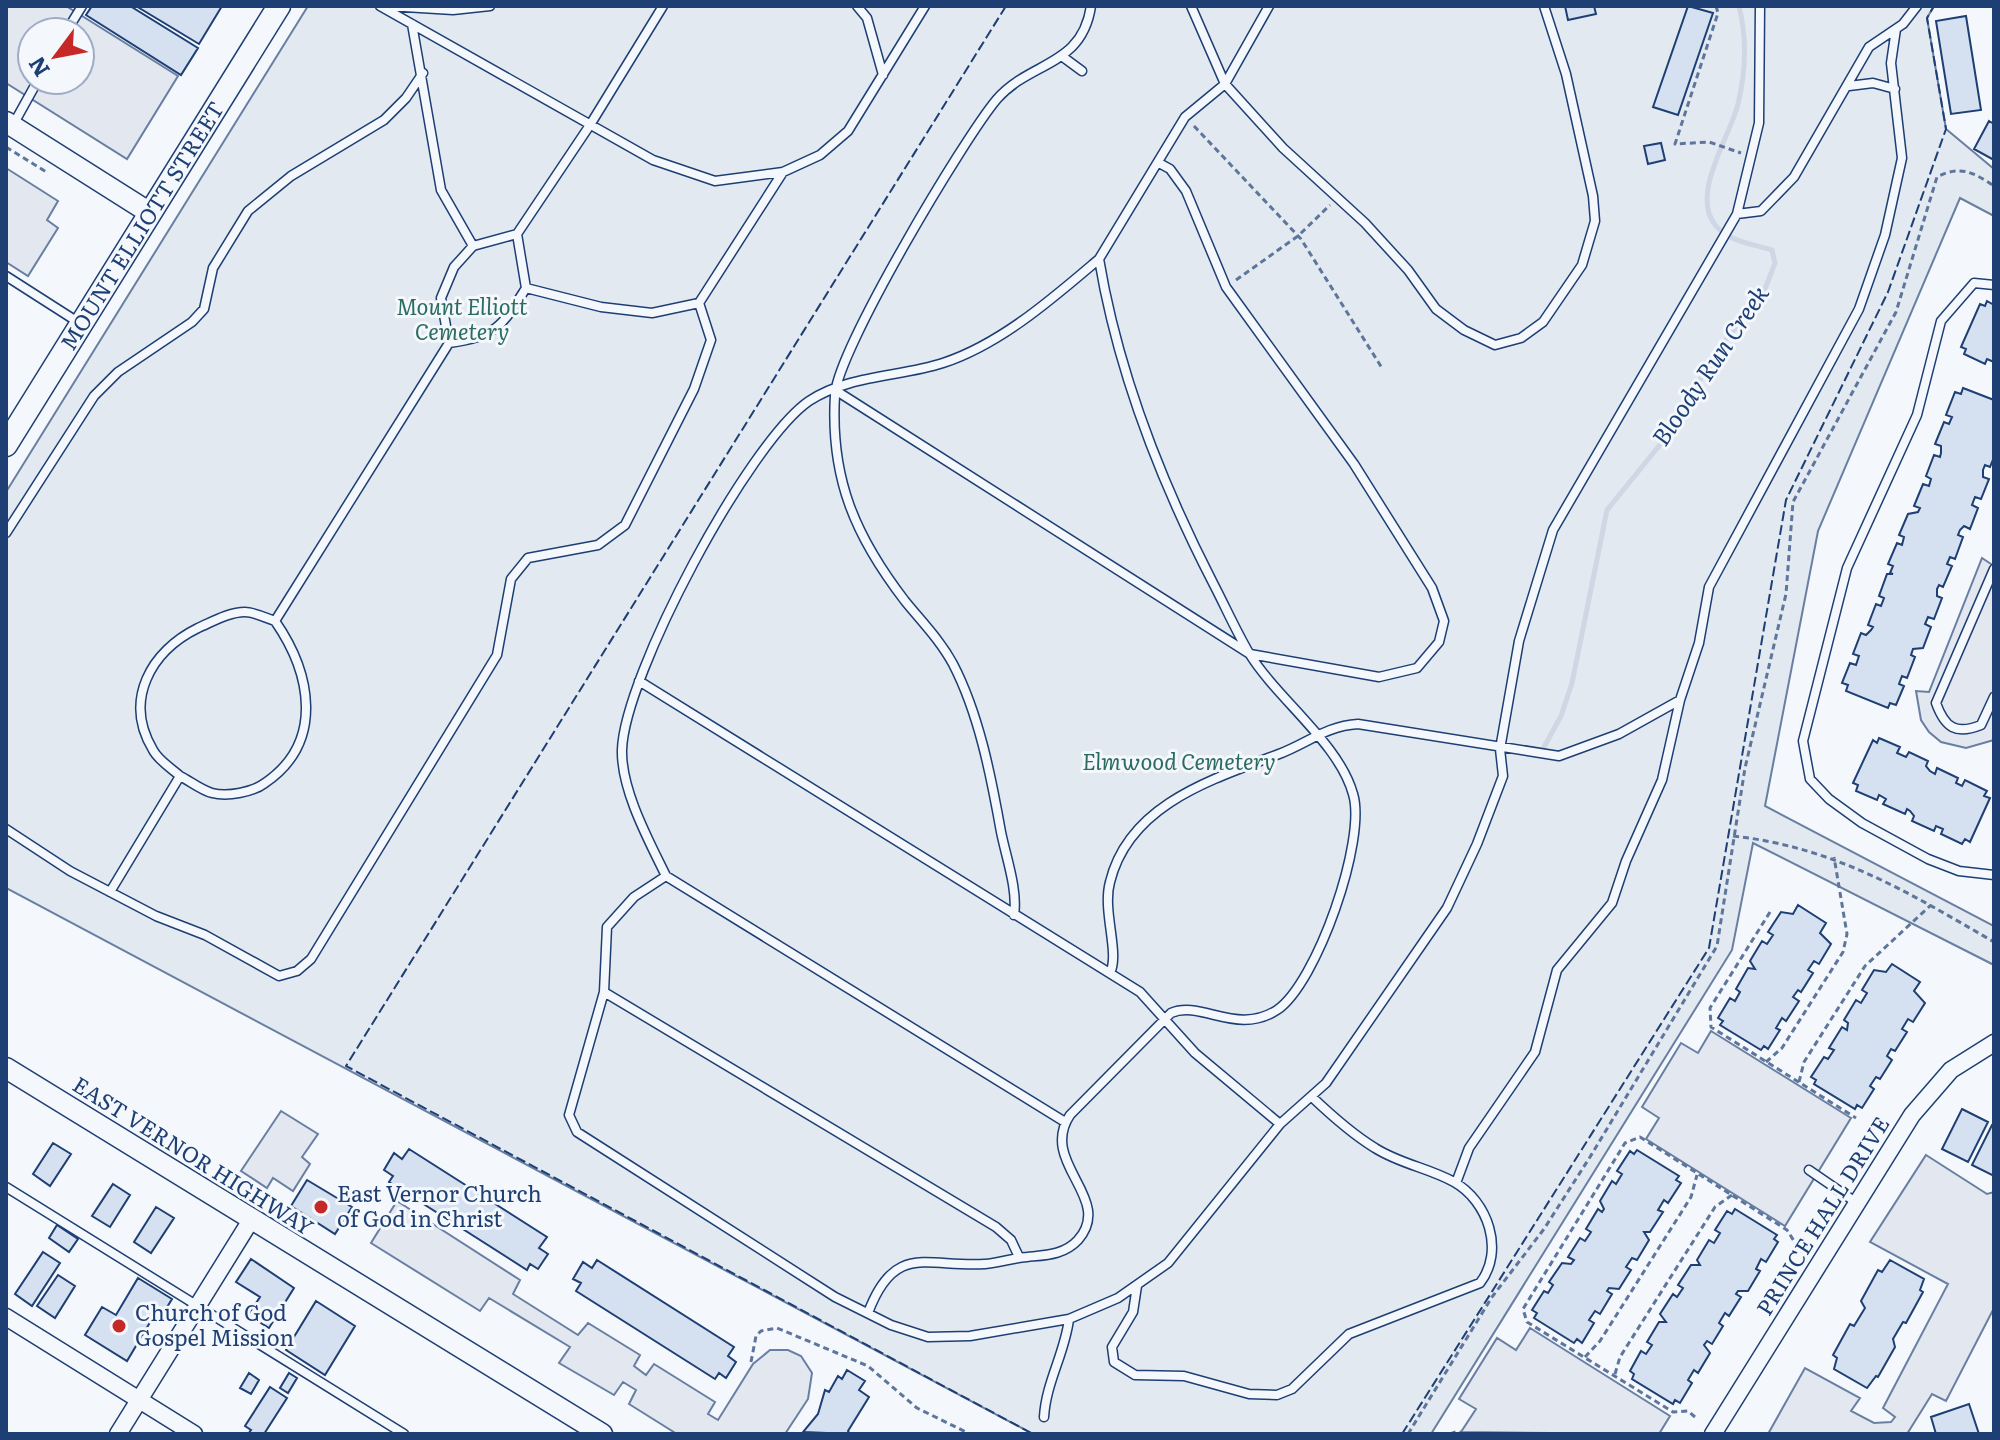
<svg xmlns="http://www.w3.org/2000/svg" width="2000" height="1440" viewBox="0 0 2000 1440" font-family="Literata,serif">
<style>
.green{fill:#e3e9f0;stroke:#687fa3;stroke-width:2}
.parking{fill:#e3e8f0;stroke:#687fa3;stroke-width:2;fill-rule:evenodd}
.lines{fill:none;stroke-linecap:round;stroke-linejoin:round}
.stream{stroke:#cfd7e4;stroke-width:5}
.building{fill:#d5e0f0;stroke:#1d3f73;stroke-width:2}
.service-casing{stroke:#1d3f73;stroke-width:11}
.minor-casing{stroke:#1d3f73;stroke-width:19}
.tertiary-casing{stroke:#1d3f73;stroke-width:23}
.secondary-casing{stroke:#1d3f73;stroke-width:25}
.path{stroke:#5e769c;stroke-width:3;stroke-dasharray:6 4;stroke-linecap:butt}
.service{stroke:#f4f7fb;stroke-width:8}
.minor{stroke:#f4f7fb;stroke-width:16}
.tertiary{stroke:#f4f7fb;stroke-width:20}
.secondary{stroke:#f4f7fb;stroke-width:22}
.fence{stroke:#1d3f73;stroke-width:2;stroke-dasharray:10 4;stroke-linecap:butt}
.poi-dot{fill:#c62828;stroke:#f4f7fb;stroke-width:3}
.labels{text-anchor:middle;stroke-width:6;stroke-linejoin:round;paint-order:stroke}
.street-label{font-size:22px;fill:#1d3f73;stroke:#f4f7fb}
.park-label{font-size:22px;font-style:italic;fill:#2c6c60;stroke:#f4f7fb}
.poi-label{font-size:22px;fill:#1d3f73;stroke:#f4f7fb;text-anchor:start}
.water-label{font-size:24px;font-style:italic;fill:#1d3f73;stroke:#f4f7fb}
</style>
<rect width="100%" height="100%" fill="#f4f7fb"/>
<path class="green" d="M308,6H1934L1927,18L1946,129L1994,169V216L1960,198L1818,531L1765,806L1994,926V965L1753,843L1732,950L1431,1434H1033L6,888V492Z"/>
<path class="parking" d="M6,6H66L178,76L127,159L6,83ZM32,32H80V80H32Z
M6,168L58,201L47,220L58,228L28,276L6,262Z
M1982,558L1994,566V740L1966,748L1941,742L1929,732L1921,720L1916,691L1929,692Z
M1711,1031L1851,1118L1785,1226L1646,1139L1659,1118L1642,1107L1681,1043L1698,1053Z
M281,1111L318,1134L302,1157L310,1164L293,1191L273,1178L267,1188L241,1171Z
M1926,1155L1987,1194L1994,1192V1308L1946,1401L1932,1394L1907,1434H1768L1805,1368L1860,1398L1851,1411L1874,1423L1891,1422L1895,1417L1883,1408L1948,1284L1870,1242Z
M397,1201L520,1280L513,1294L578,1335L588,1323L640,1355L634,1366L646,1375L654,1364L715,1402L708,1414L718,1420L753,1364L770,1350H788L801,1356L812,1373L808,1399L785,1434H677L629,1404L636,1390L623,1382L614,1395L559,1363L570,1347L489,1298L480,1311L371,1243Z
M1530,1328L1670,1416L1659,1434L1461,1432L1476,1409L1459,1399L1497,1338L1516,1350Z"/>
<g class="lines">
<path class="stream" d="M1544,747L1561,716L1572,683L1607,510L1676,425L1713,356L1763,294L1775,263L1772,250C1753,244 1729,242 1716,226C1689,195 1731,135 1738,104C1746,71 1747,38 1739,6"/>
</g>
<path class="building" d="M92,6H130L198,48L181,75L86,15Z
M136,6H222L199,44Z
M1565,6H1594L1596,14L1568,20Z
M1688,6L1713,13L1678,115L1653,107Z
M1966,16L1981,110L1951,114L1936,21Z
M1989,121L1994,124V160L1974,149Z
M1661,143L1665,160L1648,164L1644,146Z
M1987,301L1994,305V368V362L1987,359L1985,364L1964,354L1966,349L1961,347L1980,304L1985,306Z
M1963,388L1994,400V457L1990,467L1985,465L1983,470V477L1989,479L1981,499L1975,497L1972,505L1978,508L1970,529L1964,526L1960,530L1958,535L1963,537L1955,559L1950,557L1947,564L1952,566L1943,587L1939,585L1937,589V596L1942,598L1934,619L1928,617L1925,624L1931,627L1923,648L1913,649L1911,655L1915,657L1907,678L1902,676L1899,684L1904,686L1896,705L1890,703L1888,708L1846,691L1848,685L1842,683L1850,663L1856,665L1859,656L1853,654L1861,633L1866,635L1871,630L1873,627L1868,625L1876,604L1881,606L1884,598L1879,596L1887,574H1893L1890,573L1893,566L1888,564L1897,543L1902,545L1904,537L1899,535L1908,514L1918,512L1920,508L1914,506L1923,484L1929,486L1931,479L1926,476L1934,455L1940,457L1941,453V446L1935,444L1944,422L1949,424L1952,417L1946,415L1955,392L1961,394Z
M1879,738L1900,747L1897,753L1906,757L1909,752L1928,761L1926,766L1930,771L1935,774L1937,768L1958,778L1956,783L1962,786L1965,780L1987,791L1984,796L1990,798L1970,842L1965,839L1962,844L1941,834L1943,829L1936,826L1934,831L1912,821L1914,816L1910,811L1907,809L1905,814L1883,804L1886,799L1879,795L1877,800L1856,791L1858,785L1853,783L1873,740L1877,743Z
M1798,905L1826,923L1820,933L1831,944L1819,964L1814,961L1808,970L1813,973L1801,992L1798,990L1793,997L1799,1001L1786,1021L1782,1018L1776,1028L1780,1030L1768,1049L1764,1046L1761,1050L1720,1025L1723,1021L1718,1018L1730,998L1735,1001L1740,992L1736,989L1748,968L1755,969L1750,961L1762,941L1767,944L1773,935L1768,932L1781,912L1793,914Z
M1892,964L1920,982L1914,991L1925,1003L1913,1022L1908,1019L1902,1029L1907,1032L1895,1051L1891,1049L1887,1056L1892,1060L1880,1079L1876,1077L1870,1086L1874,1089L1862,1108L1857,1105L1855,1109L1814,1084L1816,1080L1811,1077L1824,1057L1828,1059L1834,1050L1829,1048L1842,1027L1847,1030L1848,1023L1844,1020L1856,1000L1861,1003L1867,993L1862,990L1874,970L1886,972Z
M1962,1109L1988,1122L1968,1162L1942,1149Z
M1992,1125L1994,1126V1176L1972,1165Z
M53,1143L71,1154L50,1186L33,1174Z
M409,1149L547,1237L539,1248L548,1254L538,1269L530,1264L527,1270L389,1182L393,1176L384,1170L394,1153L402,1159Z
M1637,1150L1679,1176L1676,1180L1681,1183L1668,1203L1664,1200L1658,1210L1663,1212L1650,1232H1644L1649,1240L1637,1260L1632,1258L1626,1267L1631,1270L1619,1289L1609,1288L1607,1291L1612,1294L1600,1314L1595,1311L1589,1320L1594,1323L1582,1343L1577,1339L1574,1343L1534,1318L1537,1313L1532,1310L1544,1291L1548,1293L1553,1285L1549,1282L1562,1263L1571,1264L1574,1260L1568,1257L1580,1238L1585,1241L1591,1232L1586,1229L1598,1209L1602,1212L1604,1209L1600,1201L1612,1181L1616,1184L1622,1174L1617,1171L1630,1151L1634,1154Z
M307,1180L352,1207L335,1234L291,1206Z
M113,1184L130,1195L110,1227L92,1216Z
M156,1207L174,1218L151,1253L134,1242Z
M1735,1209L1777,1235L1774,1239L1778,1242L1766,1262L1761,1259L1756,1269L1760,1271L1748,1291H1738L1736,1294L1741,1297L1729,1316L1725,1313L1719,1323L1723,1326L1712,1344L1707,1341L1704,1345L1710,1353L1698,1373L1694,1370L1688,1380L1692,1383L1680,1403L1675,1400L1673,1404L1632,1379L1634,1374L1630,1371L1641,1351L1646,1354L1652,1345L1647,1342L1659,1322H1666L1660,1314L1673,1294L1677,1297L1683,1288L1678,1285L1691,1265H1700L1697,1260L1709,1240L1714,1243L1720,1233L1715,1230L1727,1211L1732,1214Z
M57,1225L78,1239L69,1252L49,1238Z
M43,1252L60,1263L32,1306L15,1294Z
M251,1259L294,1288L269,1328L248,1315L260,1297L236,1282Z
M597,1260L734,1347L728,1356L736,1362L726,1378L719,1373L715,1379L576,1291L581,1283L573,1279L583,1262L592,1268Z
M1890,1260L1924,1279L1920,1290L1923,1292L1906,1323L1903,1322L1893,1339L1895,1347L1878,1377L1876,1376L1867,1388L1834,1369L1837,1358L1833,1355L1850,1324L1854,1326L1865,1308L1861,1301L1878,1270L1882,1272Z
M58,1275L75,1286L55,1318L37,1306Z
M138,1278L172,1299L161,1317L155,1314L127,1361L85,1335L102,1307L116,1315Z
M316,1301L355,1326L325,1375L286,1350Z
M847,1370L865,1381L859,1390L869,1397L848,1431L850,1434L803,1432L818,1414L825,1390L829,1392L838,1376L842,1379Z
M249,1373L259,1380L251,1394L240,1388Z
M289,1373L297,1378L288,1393L280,1388Z
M270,1387L287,1398L264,1434H248L251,1430L245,1426Z
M1969,1404L1979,1434H1936L1931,1417Z"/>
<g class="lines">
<g class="service-casing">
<path id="service" d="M380,6L653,160L715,181L783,172L820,155L848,131L925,6
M388,6L453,10L490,6
M857,6L867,18L883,75
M1191,6L1225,84L1283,148L1365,223L1408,270L1436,309L1464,330L1495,345L1521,338L1543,322L1582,265L1595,221L1593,196L1566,74L1544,6
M412,24L441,190L473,246
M66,32L82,6
M1063,57L1082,71
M1849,86L1873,83L1895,89
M13,125L38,80
M1737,214L1761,211L1794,177L1869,47L1903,24L1917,6
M6,276L81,324
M1994,285L1974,283L1941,321L1917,415L1847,568L1803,741L1810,779L1829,799L1862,823L1928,859L1959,871L1994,875
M526,288L601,307L652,313L699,303
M449,343L441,298L454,267L473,246L517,234
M835,390L1250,654L1379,677L1417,668L1439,642L1444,621L1432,588L1354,464L1226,287L1186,191L1170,169L1159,163
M6,533L94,396L118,372L192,322L204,309L213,268L248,211L291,176L384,120L406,98L423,73
M1994,569L1936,703C1945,728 1956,735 1981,725L1994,697
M639,681L1140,992L1195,1053L1280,1124
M180,776C171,768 158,760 153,750C123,700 151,651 198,628C212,622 229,612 245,612C254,612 266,618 275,621
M6,829L70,871L156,916L205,935L279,976L297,971L311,959L497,655L511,579L528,558L598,545L625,525L694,389L711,340L699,303L783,172
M666,876L634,897L607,927L604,992L569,1115L577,1132L835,1297L891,1325L928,1337L970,1336L1069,1319L1118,1298L1168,1263L1280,1124L1326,1083L1447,908L1477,844L1503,776L1500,749L1519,641L1553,530L1737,214L1759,123L1760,6
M110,892L180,776C190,781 201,790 212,793C228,797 253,792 265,783C325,742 311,673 275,621L449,343C496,336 501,328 526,288L517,234L590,125L663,6
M1014,915C1018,890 1006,857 1001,832C991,776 979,714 953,664C940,640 922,622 905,601C855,536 830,478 835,395C837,351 964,138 997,99C1030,61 1082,67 1091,6
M1110,973C1120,953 1102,911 1110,882C1129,804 1213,779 1279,754C1308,743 1326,726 1358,724L1559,756L1619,734L1680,700
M604,992L996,1227L1011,1240L1019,1257
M1065,1122L666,876C649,841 621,790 622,750C624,676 748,443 809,401C848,375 900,377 943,363C1001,344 1053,298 1099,259
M1809,1170L1857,1203
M1456,1183L1469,1148L1535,1052L1557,970L1612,903L1626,861L1662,780L1680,700L1699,643L1709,587L1859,309L1885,235L1902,158L1891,63L1896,29
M6,1187L404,1434
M1137,1286L1133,1312L1112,1347L1114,1362L1135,1375L1184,1376L1249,1394L1277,1395L1292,1389L1349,1334L1480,1283C1505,1251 1488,1201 1454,1182C1429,1168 1400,1164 1375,1148C1352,1134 1332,1116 1312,1097
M868,1313C895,1241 928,1268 985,1264C999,1263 1012,1258 1027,1257C1046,1255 1064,1255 1078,1240C1115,1198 1038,1163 1070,1115L1171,1013C1201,1000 1237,1036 1277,1010C1317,983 1367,839 1353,794C1339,743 1277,699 1249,653C1236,631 1225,606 1213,583C1160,480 1118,373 1099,259L1185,117L1225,84L1269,6
M1044,1417C1046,1382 1065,1353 1069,1319"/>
</g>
<g class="minor-casing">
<path id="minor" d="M6,1317L194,1434
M118,1434L251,1220
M1713,1434L1912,1115L1951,1070L1994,1043"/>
</g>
<g class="tertiary-casing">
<path id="tertiary" d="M6,122L150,213
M6,1068L602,1434"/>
</g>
<g class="secondary-casing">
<g id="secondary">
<path id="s1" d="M6,445L279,6"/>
</g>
</g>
<path class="path" d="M1716,6L1718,13L1675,144L1709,142L1741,153
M1194,126L1301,239L1382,368
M6,147L48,173
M1236,280L1298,236L1330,205
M1733,836C1834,847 1908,892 1994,942
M1770,912L1710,1008L1711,1027L1856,1118
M1766,1062L1782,1048L1843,952L1847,934L1834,857
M1799,1082L1804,1062L1865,966L1931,905
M1585,1357L1600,1341L1691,1197L1697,1175
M751,1362L756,1336L761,1331L777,1328L868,1366L917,1408L970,1434
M1615,1374L1620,1357L1715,1207L1732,1195
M1695,1417L1688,1411L1673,1412L1527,1322L1523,1309L1625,1143L1640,1137L1787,1230L1801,1252
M1408,1434L1492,1297L1544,1229L1590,1157L1717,946L1745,768L1786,594L1793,502L1896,312L1937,177C1960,165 1973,172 1994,186
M1450,1434L1458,1431L1463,1434"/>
<use href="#service" class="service"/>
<use href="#minor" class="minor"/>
<use href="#tertiary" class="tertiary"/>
<use href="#secondary" class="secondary"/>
<path class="fence" d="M1006,6L346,1066L1033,1434
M1402,1434L1709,948L1786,500L1888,292L1946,129L1927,18L1934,6"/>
</g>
<g class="poi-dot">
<circle cx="321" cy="1207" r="8"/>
<circle cx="119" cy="1326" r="8"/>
</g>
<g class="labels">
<g class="street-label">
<text dy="8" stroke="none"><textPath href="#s1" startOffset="258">MOUNT ELLIOTT STREET</textPath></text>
<text transform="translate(193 1156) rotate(32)" y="8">EAST VERNOR HIGHWAY</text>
<text transform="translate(1823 1216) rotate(-58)" y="8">PRINCE HALL DRIVE</text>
</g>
<g class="park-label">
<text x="462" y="315">Mount Elliott<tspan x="462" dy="25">Cemetery</tspan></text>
<text x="1179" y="770">Elmwood Cemetery</text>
</g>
<g class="poi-label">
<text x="337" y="1202">East Vernor Church<tspan x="337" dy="25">of God in Christ</tspan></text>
<text x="135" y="1321">Church of God<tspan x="135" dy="25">Gospel Mission</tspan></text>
</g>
<g class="water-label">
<text transform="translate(1711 366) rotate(-56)" y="8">Bloody Run Creek</text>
</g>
</g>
<rect width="2000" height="1440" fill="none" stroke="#1d3f73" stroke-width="16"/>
<g transform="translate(56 56) rotate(238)"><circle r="38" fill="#f4f7fb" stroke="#9eadc5" stroke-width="2"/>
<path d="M0-6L14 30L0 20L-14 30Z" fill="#c62828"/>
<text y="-12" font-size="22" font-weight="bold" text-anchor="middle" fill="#1d3f73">N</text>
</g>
</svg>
